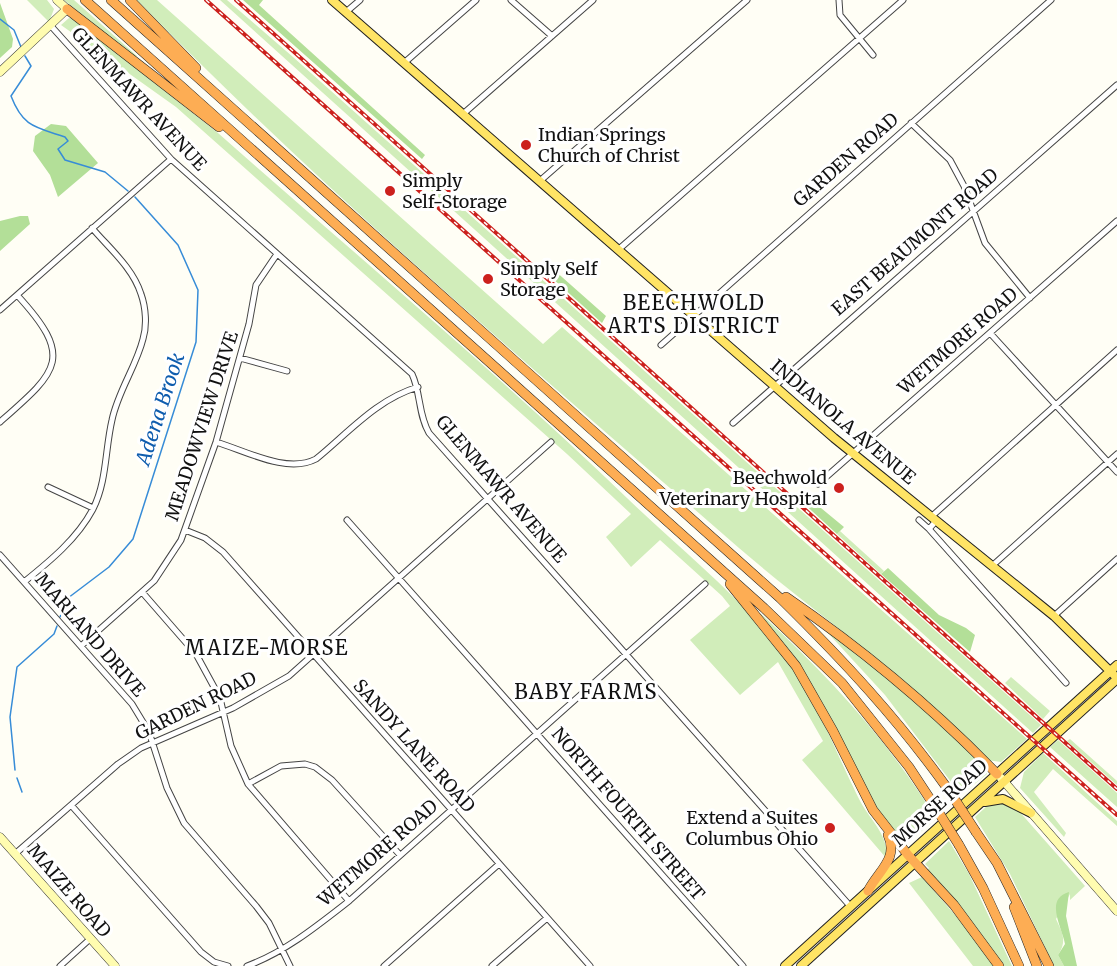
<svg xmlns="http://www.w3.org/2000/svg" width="1117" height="966" viewBox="0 0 1117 966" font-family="Merriweather,serif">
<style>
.green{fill:#d1edba}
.forest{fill:#b3df98}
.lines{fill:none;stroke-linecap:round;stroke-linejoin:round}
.stream{stroke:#378cd7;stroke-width:1.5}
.street-casing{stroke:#444;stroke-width:7}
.secondary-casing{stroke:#333;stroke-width:9}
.primary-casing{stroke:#222;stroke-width:10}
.highway-casing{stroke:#222;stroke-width:10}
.street{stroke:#fff;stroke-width:5}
.secondary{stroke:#fffcb0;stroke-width:8}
.primary{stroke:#ffe465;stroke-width:8}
.highway{stroke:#fdad54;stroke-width:9}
.rail-casing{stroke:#cc211d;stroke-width:4}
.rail{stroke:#fff;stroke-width:1.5;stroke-dasharray:4.5;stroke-linecap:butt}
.highway-bridge-casing{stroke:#222;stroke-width:10;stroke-linecap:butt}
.highway-bridge{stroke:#fdad54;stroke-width:9}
.poi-dot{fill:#cc211d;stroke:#fff;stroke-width:2}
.labels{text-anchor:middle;stroke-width:6;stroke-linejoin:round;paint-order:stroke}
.street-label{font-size:18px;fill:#111;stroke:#fff}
.poi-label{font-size:18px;fill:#111;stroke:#fff;text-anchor:start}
.neighbourhood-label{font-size:20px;letter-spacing:1.5px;fill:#111;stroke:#fff}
.water-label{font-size:20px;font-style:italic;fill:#0f5dae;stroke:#fff}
</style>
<rect width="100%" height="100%" fill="#fffef5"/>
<path class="green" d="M27,0H47L54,9L49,22Z
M64,0H74L137,56L135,58Z
M137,0H157L543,344L562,327L1027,739L1001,762L987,760C914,679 821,619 739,548C535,370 326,194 137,0Z
M220,0H227L293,57L1041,725L1033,733Z
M69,18L74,19L218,133C355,254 496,372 627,498C685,554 755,607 798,675C822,714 838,757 858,797C869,820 888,832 887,859L802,760L823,741L778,662L740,695L690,640L730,606L722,596L660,540L631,567L606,537L631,514L567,454L176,107L61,25Z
M840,531L884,571L881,574L837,534Z
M760,613C827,675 889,741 936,819L906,844L876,808L805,673Z
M829,632L915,700L987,769V774L961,795L885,695L828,633Z
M1011,677L1050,711L1043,719L1005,683Z
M1070,739L1117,781V785L1067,741Z
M1058,740L1117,793V807L1050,747Z
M1043,753L1117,821V826L1053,769L1034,792L1066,833L1064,837L1020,788L1024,772Z
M1000,802L1018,810L1085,886L1070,900V894L1056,919C1063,934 1067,941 1058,955L1064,966H1054L1010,874L975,817L987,806Z
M949,841L969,874L1012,966H1003L927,870L929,868L925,864Z
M922,877L969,931L994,966H973L909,883Z"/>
<path class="forest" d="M243,0H263L259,5L425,155L422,159Z
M0,3L13,39L12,47L0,58Z
M51,124L66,126L98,163L58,197L50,175L33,151L35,136Z
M20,216H28L30,224L0,251V221Z
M545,262L606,316L602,323L541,268Z
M804,494L844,527L837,534L800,500Z
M888,568L939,615L966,628L975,635L970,652L881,574Z
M1069,892L1066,916L1077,966H1064L1058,955L1065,944C1062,927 1044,899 1069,892Z"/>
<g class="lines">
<path class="stream" d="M0,19L14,30L21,47
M25,56L31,66L11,96C23,127 35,127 65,137L68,141L58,149L65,160L105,172L128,191
M60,617L68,598L109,567L133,539L196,342L198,290L178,245L135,197
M15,770L10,717L17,667L54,634L57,626
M17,778L22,792"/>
<g class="street-casing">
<path id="street" d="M511,0L552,36
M839,0L840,15L873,55
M346,12L360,0
M51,26L171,159L412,374C421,393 418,414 429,433L851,907
M404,63L476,0
M463,114L593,0
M911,123L950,160L964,186L985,243L1030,298
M541,180L747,0
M618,250L903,0
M0,310L171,159
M990,333L1117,472
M661,345L1051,0
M240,358L287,371
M0,422C58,371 75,358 17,295
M733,423L1117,85
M216,442C246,451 287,474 316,459C348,433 377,399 418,387
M818,484L1117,221
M48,487L93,508
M931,517L1117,350
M347,520L743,966
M919,520L929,529
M936,521L929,529L1066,683
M185,530L205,538L223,552L590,966
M0,555L132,704L149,732L167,788L184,823L256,906L269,923L290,966
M993,565L1117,454
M24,582C50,561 77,539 93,509C107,481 105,450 112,420C118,391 136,367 143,339C147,326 146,308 141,294C133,268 109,248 92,228
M142,592L196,654L220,698L231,746L248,784L349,901
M1054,616L1117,559
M81,646L154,581L181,540L216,442L249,324L256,285L277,254
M248,784L281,766L305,764L315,767L332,780L400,855
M71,805L201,952L214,962L228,966
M15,854L118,764L141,748L233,708L289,676L551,442
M60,966L90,939
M247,966C285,952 317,926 349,901L705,584
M384,966L499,864
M492,966L547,918"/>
</g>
<g class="secondary-casing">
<path id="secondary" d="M0,72L67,9L57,0
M1001,778L1117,911
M0,837L115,966"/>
</g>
<g class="primary-casing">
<path id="primary" d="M332,0L834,438L1054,616L1117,678
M985,802L1003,799L1031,813
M785,966L1117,665
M801,966L1117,679"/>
</g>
<g class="highway-casing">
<path id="highway" d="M85,0L764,608L842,683L909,767L934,805
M111,0L780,598C844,661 898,719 950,792
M130,0L196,68
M67,9L219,127
M730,584L796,666L833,731L873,810L908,855L954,905L999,966
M786,597C862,649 933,708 997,774
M976,832L997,863L1049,966
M959,845L983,888L1019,966
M868,891C878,871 899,859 888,835
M1014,907L1037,966"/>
</g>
<use href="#street" class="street"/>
<use href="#secondary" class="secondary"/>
<use href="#primary" class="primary"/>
<use href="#highway" class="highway"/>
<g class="rail-casing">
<path id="rail" d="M206,0L1117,815
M236,0L1117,789"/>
</g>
<use href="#rail" class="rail"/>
<g class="highway-bridge-casing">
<path id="highway-bridge" d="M950,792L976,832
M934,805L959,845"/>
</g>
<use href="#highway-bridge" class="highway-bridge"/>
</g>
<g class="poi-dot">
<circle cx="526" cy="145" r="6"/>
<circle cx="390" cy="191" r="6"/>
<circle cx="488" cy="279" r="6"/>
<circle cx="839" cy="488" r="6"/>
<circle cx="830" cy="828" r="6"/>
</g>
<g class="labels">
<g class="street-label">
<text transform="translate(139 99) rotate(47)" y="6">GLENMAWR AVENUE</text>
<text transform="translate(846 160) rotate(-41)" y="6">GARDEN ROAD</text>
<text transform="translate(915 242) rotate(-41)" y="6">EAST BEAUMONT ROAD</text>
<text transform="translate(958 341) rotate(-41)" y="6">WETMORE ROAD</text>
<text transform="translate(843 422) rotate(40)" y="6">INDIANOLA AVENUE</text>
<text transform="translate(202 426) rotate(-72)" y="6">MEADOWVIEW DRIVE</text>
<text transform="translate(501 489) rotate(49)" y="6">GLENMAWR AVENUE</text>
<text transform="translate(90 635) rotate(49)" y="6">MARLAND DRIVE</text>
<text transform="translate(196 706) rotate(-26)" y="6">GARDEN ROAD</text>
<text transform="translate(414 746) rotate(48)" y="6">SANDY LANE ROAD</text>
<text transform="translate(940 803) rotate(-42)" y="6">MORSE ROAD</text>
<text transform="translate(628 814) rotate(49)" y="6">NORTH FOURTH STREET</text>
<text transform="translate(378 853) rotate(-41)" y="6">WETMORE ROAD</text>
<text transform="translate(69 891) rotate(49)" y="6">MAIZE ROAD</text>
</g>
<g class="poi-label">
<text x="538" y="141">Indian Springs<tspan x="538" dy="21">Church of Christ</tspan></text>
<text x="402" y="187">Simply<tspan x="402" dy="21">Self-Storage</tspan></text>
<text x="500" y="275">Simply Self<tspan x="500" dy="21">Storage</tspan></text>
<text x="827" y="484" text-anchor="end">Beechwold<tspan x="827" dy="21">Veterinary Hospital</tspan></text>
<text x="818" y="824" text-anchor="end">Extend a Suites<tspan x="818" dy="21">Columbus Ohio</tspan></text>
</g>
<g class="neighbourhood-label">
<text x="694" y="310">BEECHWOLD<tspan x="694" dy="23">ARTS DISTRICT</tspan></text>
<text x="267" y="655">MAIZE-MORSE</text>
<text x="586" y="699">BABY FARMS</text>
</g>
<g class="water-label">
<text transform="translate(160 409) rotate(-72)" y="7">Adena Brook</text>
</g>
</g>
</svg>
